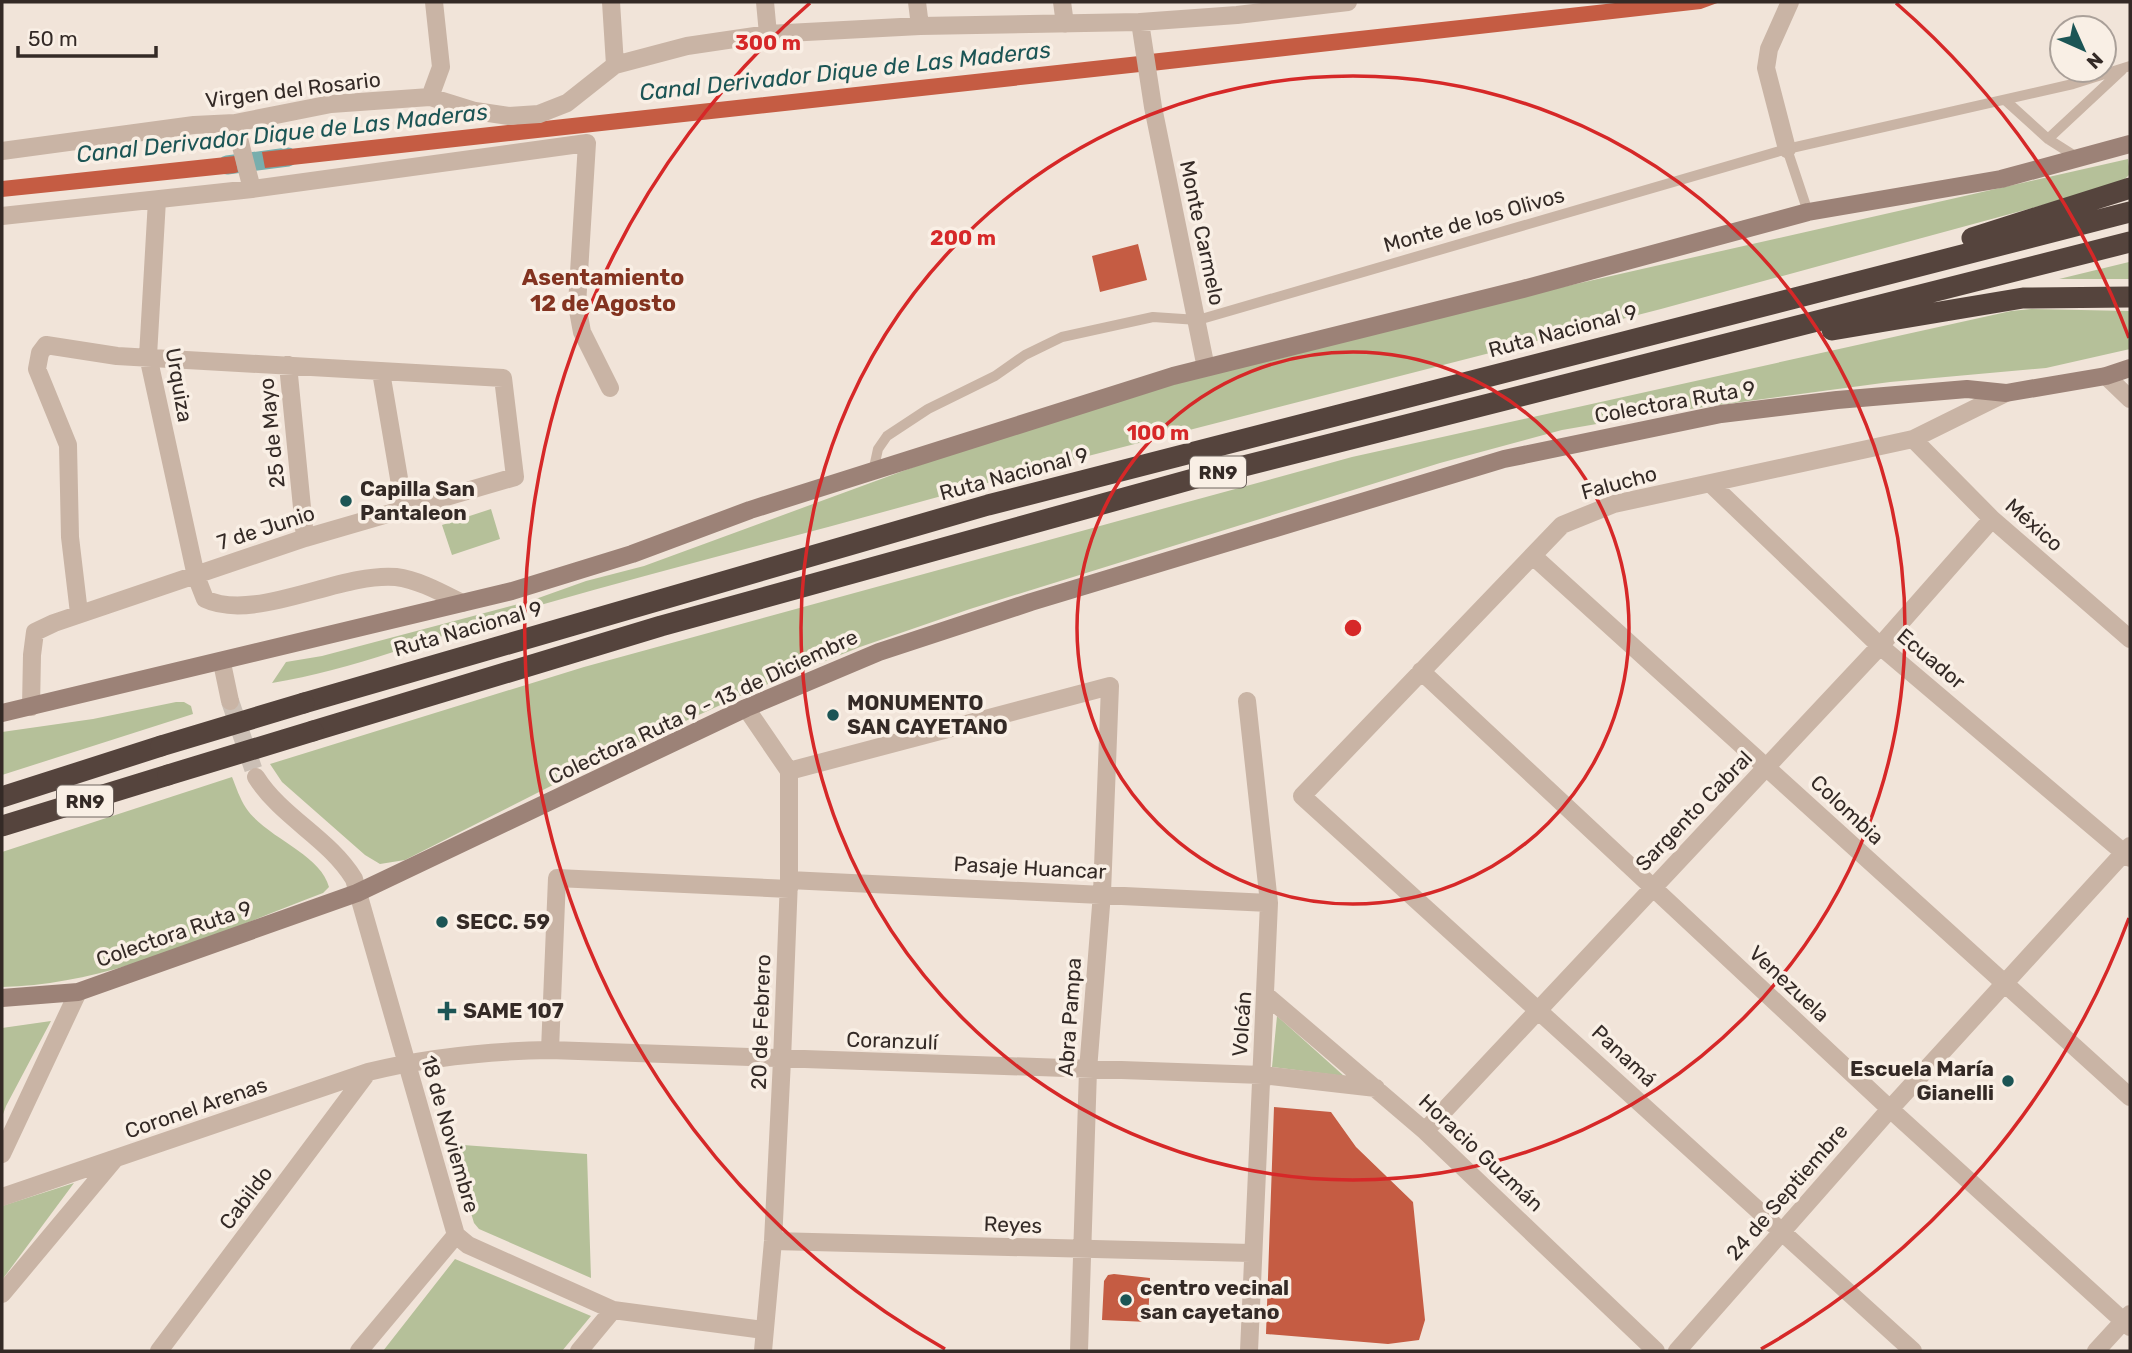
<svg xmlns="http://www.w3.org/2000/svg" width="2132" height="1353" viewBox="0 0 2132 1353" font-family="Rubik,sans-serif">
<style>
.green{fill:#b5c099}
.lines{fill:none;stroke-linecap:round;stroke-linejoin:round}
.canal{stroke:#78aead;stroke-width:19}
.building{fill:#c55c43}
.street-tunnel{stroke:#cbbfb5;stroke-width:18;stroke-dasharray:18 9;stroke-linecap:butt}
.lane{stroke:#c9b4a5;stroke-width:10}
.street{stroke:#c9b4a5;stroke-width:18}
.secondary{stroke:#9c8277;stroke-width:18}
.highway{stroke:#55443d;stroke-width:21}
.highway-bridge{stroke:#55443d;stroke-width:21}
.ring{fill:none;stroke:#d62828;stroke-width:3.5}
.poi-dot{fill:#1c5555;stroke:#f9efe5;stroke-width:2.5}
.labels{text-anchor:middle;stroke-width:7;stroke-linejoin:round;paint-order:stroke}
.shield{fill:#f9efe5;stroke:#6f655f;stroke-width:2}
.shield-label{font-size:19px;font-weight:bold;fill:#342a26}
.street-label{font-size:21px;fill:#342a26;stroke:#f9efe5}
.poi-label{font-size:21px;font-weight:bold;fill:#342a26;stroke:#f9efe5;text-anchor:start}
.water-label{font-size:23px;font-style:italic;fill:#1c5555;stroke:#f9efe5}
.neighbourhood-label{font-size:23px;font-weight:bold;fill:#833320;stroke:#f9efe5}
.centre{fill:#d62828;stroke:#f9efe5;stroke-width:3.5}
.ring-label{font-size:21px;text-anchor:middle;font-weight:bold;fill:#d62828;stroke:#f9efe5;stroke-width:7;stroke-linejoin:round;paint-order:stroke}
</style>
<rect width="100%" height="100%" fill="#f1e4d9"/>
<path class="green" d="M2128,159L2130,174L2122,182L2076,196L1661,309L1022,473C861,520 698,560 537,606C449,631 362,668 272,683L286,662L322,656L530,601L586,581L644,566L982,442L1116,399L1412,321Z
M2129,262L2130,279H2059Z
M2031,309L2130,311V349L2046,368L1890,382L1660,413L1562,430L1440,463L970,609L860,647L753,690L614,754L405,860L380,864L365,855L282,782L270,764L584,667L1352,457L2011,311Z
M491,509L500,539L452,555L442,525Z
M176,702H184L191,706L193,714L2,775V732L93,719Z
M232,777C236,787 240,799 246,808C265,837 321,854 329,887L323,893C222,931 111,985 2,987V852Z
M1277,1016L1344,1076L1272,1067Z
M51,1021L6,1106L2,1117V1028Z
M450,1144L587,1154L591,1278L479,1229L474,1223Z
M74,1183L2,1280V1206Z
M455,1259L591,1316L562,1351H383Z"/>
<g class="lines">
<path class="canal" d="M227,165L288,157"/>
</g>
<path class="building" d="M1624,2H1720L1701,9L1152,71L1150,54Z
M1139,56L1140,72L265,168L262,152Z
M235,156L238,172L235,173L2,197V181Z
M1138,244L1147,280L1100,292L1092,256Z
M1274,1107L1331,1112L1356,1147L1413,1202L1425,1320L1419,1340L1388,1344L1266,1334Z
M1114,1274L1150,1278L1148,1322L1102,1320L1104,1281L1108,1275Z"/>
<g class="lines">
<path class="street-tunnel" d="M230,701L256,777"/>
<path class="lane" d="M2005,100L2048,139L2078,158
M2048,139L2122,70
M1787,149L1808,212
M873,472L878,449L887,436L928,409L995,376L1025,355L1062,337L1153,317L1198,320L1787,149L2073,84L2130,66"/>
<path class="street" d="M611,2L615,65
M765,2L768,34
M917,2L920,26
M1062,2L1065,24
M1140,22L1153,107L1206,368
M430,97L441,67L434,2
M235,123L252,189
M1787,149L1766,68L1769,49L1790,2
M2,151L194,125L235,123L331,104L430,97L475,111L509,116L539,114L567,103L615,65L687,46L768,34L920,26L1140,22L1237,15L1348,2
M157,200L148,356L196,576L205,599C255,623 340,572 396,577C419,580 442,593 462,603
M2,216L252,189L587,143L577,305L582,332L610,388
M288,365L305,538
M381,372L404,508
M2106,376L2130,399
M1913,439L1992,519L2130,639
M1711,484L1880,646L2130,858
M1533,556L2130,1097
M222,663L230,701
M1421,671L1890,1109L2130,1327
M1247,701L1269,903L1249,1351
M31,707L32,655L35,632L54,623L305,538L515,477L503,378L117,356L46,345L40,353L37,369L68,445L70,537L79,613
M746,708L789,771V880L782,1060L773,1241L763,1351
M789,771L1110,686L1102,893L1088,1070L1079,1351
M256,777C282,818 329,838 354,879L456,1235L468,1245L613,1310L764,1330
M789,880L1269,903
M1267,996L1425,1131L1656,1351
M550,1050L557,878L789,889
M1425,1131L1880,646L1992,519
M2,1154L78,992
M2,1197L368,1072C429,1057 488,1051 550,1050L1262,1075L1376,1088
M773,1241L1251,1253
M2,1294L114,1160
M159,1351L368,1072
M359,1351L456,1235
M579,1351L613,1310
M1677,1351L1890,1109L2130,846
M1913,1351L1302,796L1562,525L1614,504L1913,439L2006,393
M2096,1351L2130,1314"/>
<path class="secondary" d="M2,713L512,591L632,554L750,510L1173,376L1523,289L1808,212L2001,179L2130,144
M2,998L78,992L357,893L746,708L879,652L1031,602L1504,459L1721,414L1837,400L1967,389L2006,393L2106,376L2130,368"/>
<path class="highway" d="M1972,238L2130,188
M1832,330L2023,298L2130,297
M304,703L988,505L2130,212
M313,731L661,626L1200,477L2130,242
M2,797L161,746
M2,826L168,775"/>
<path class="highway-bridge" d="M161,746L304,703
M168,775L313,731"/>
</g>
<g class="ring">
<circle cx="1353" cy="628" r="276"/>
<circle cx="1353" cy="628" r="552"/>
<path d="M2129 918A828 828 0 0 1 1761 1349M945 1349A828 828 0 0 1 810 3M1896 3A828 828 0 0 1 2129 338"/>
</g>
<g class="poi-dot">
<circle cx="346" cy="501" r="7"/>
<circle cx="833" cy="715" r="7"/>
<circle cx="442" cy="922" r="7"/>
<path d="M443.5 1000.5h7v7h7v7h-7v7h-7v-7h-7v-7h7z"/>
<circle cx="2008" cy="1081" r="7"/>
<circle cx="1126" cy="1300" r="7"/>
</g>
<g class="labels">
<g class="shield">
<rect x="1190" y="456.5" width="56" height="31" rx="5"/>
<rect x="57" y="785.5" width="56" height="31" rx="5"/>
</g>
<g class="shield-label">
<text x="1218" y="479">RN9</text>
<text x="85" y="808">RN9</text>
</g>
<g class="street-label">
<text transform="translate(293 90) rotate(-7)" y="7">Virgen del Rosario</text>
<text transform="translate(1474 220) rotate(-16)" y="7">Monte de los Olivos</text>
<text transform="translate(1202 233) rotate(78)" y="7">Monte Carmelo</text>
<text transform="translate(1563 331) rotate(-15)" y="7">Ruta Nacional 9</text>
<text transform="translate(179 385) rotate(80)" y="7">Urquiza</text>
<text transform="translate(1675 402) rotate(-10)" y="7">Colectora Ruta 9</text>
<text transform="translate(272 433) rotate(-96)" y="7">25 de Mayo</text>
<text transform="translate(1014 474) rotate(-15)" y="7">Ruta Nacional 9</text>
<text transform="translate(1619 483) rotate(-15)" y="7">Falucho</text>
<text transform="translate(2034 525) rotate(41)" y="7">México</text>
<text transform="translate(266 528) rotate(-18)" y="7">7 de Junio</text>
<text transform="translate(468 629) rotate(-16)" y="7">Ruta Nacional 9</text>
<text transform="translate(1931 659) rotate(40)" y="7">Ecuador</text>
<text transform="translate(703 707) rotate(-25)" y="7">Colectora Ruta 9 - 13 de Diciembre</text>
<text transform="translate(1847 810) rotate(43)" y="7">Colombia</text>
<text transform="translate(1694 811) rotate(-46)" y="7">Sargento Cabral</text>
<text transform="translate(1030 868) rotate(3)" y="7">Pasaje Huancar</text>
<text transform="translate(174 934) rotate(-19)" y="7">Colectora Ruta 9</text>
<text transform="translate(1789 984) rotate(43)" y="7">Venezuela</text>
<text transform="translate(1070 1017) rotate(-86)" y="7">Abra Pampa</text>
<text transform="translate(761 1022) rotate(-88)" y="7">20 de Febrero</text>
<text transform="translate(1242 1024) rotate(-86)" y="7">Volcán</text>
<text transform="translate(892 1041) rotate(2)" y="7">Coranzulí</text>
<text transform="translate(1624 1056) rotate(43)" y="7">Panamá</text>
<text transform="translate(196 1108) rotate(-19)" y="7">Coronel Arenas</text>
<text transform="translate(450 1134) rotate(74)" y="7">18 de Noviembre</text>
<text transform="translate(1481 1153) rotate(43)" y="7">Horacio Guzmán</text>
<text transform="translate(1787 1192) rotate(-49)" y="7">24 de Septiembre</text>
<text transform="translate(246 1198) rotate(-53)" y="7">Cabildo</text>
<text transform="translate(1013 1225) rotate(2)" y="7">Reyes</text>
</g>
<g class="poi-label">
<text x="360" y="496">Capilla San<tspan x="360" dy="24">Pantaleon</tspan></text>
<text x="847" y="710">MONUMENTO<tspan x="847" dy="24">SAN CAYETANO</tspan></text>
<text x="456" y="929">SECC. 59</text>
<text x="463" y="1018">SAME 107</text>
<text x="1994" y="1076" text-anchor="end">Escuela María<tspan x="1994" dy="24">Gianelli</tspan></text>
<text x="1140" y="1295">centro vecinal<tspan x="1140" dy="24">san cayetano</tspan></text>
</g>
<g class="water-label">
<text transform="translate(845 71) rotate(-6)" y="8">Canal Derivador Dique de Las Maderas</text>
<text transform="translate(282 133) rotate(-6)" y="8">Canal Derivador Dique de Las Maderas</text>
</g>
<g class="neighbourhood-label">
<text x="603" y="285">Asentamiento<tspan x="603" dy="26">12 de Agosto</tspan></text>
</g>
</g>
<circle cx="1353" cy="628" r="10" class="centre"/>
<g class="ring-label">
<text x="768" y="50">300 m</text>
<text x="963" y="245">200 m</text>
<text x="1158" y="440">100 m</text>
</g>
<rect width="2132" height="1353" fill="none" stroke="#342a26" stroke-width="7"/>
<g transform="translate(2083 49) rotate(135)"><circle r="33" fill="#f9efe5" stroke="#aaa099" stroke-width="2"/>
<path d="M0-5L12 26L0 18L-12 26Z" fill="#1c5555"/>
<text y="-10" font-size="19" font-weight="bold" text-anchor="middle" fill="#342a26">N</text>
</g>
<path d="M18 46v10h138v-10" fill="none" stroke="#342a26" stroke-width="3.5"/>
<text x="28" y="46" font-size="21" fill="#342a26" stroke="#f9efe5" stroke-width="5" paint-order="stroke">50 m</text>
</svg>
